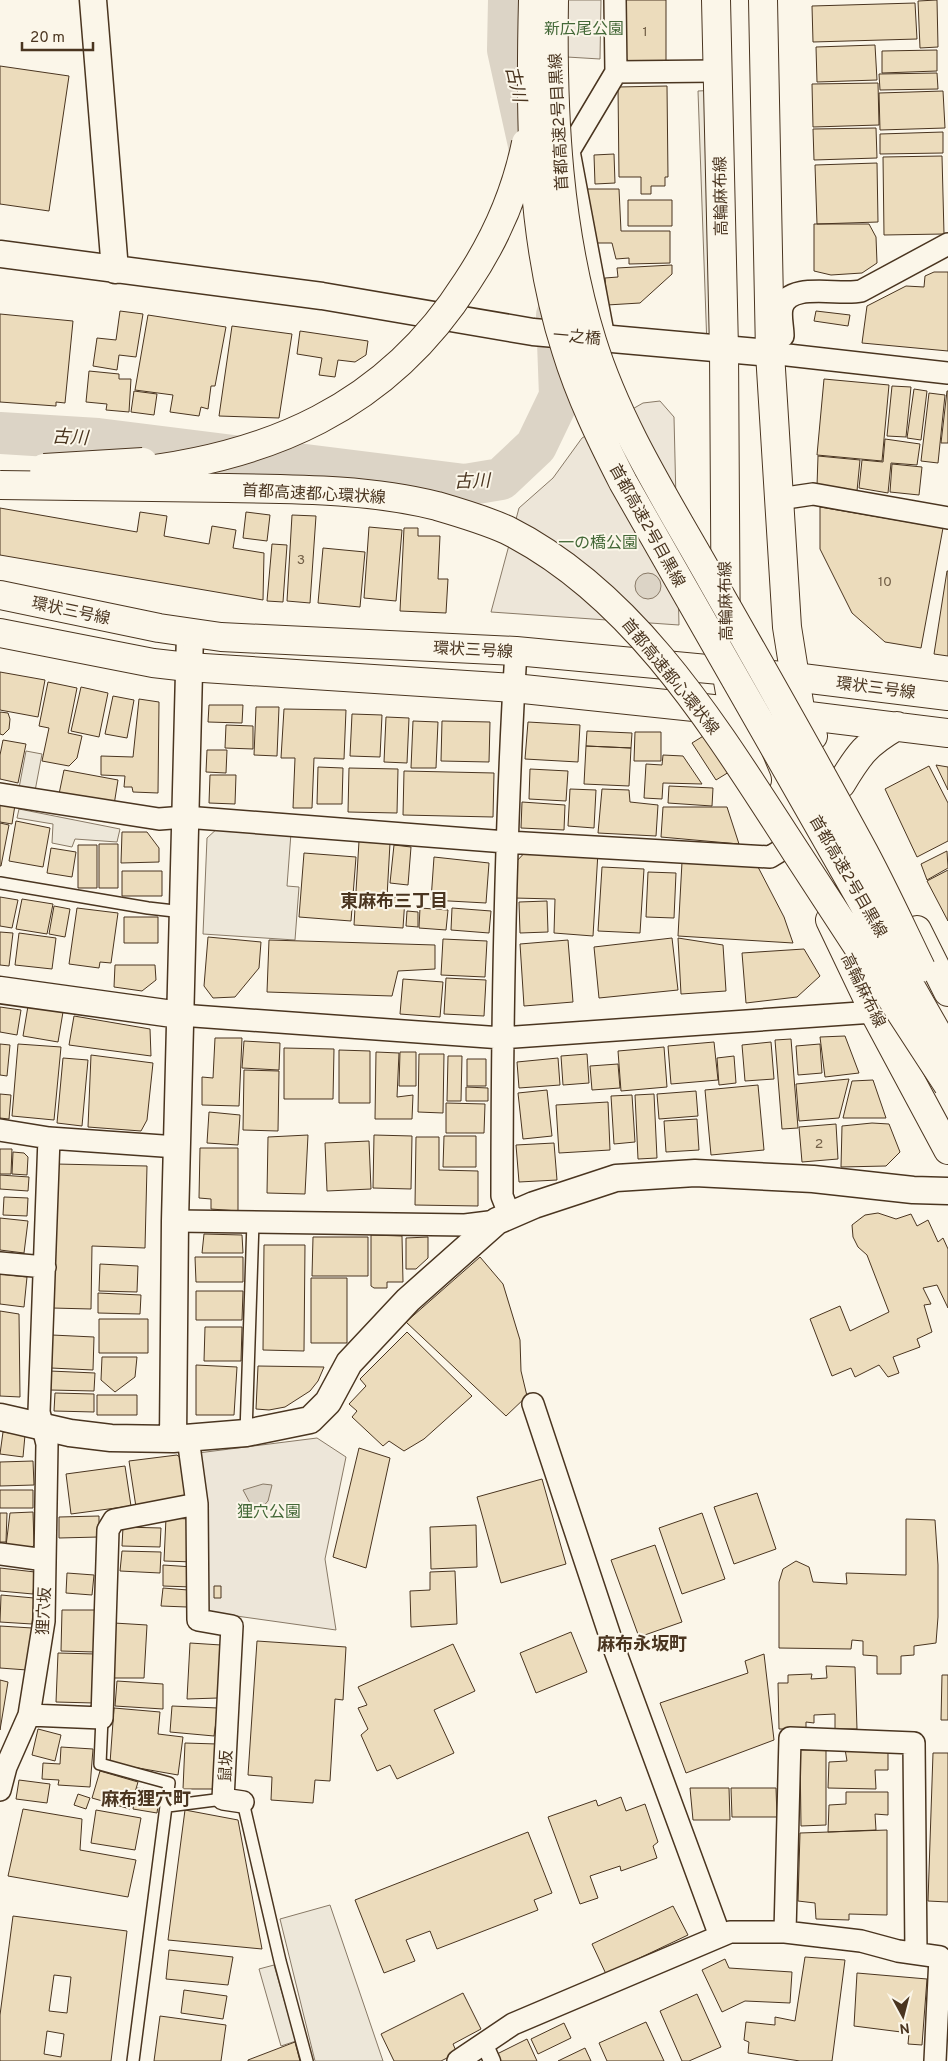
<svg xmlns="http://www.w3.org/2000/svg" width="948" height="2061" viewBox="0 0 948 2061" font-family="Overpass,'Noto Sans JP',sans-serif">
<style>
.green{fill:#ede6d9;stroke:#887966}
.parking{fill:#ede7d9;stroke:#887966}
.water{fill:#dcd4c6;stroke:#887966}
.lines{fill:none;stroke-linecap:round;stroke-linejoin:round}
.river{stroke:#dcd4c6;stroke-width:42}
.building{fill:#ecdcbc;stroke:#4a3520;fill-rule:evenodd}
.service-casing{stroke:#4a3520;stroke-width:14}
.pedestrian-casing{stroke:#4a3520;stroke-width:19}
.minor-casing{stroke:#4a3520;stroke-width:24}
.tertiary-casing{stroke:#4a3520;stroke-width:29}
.secondary-casing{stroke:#4a3520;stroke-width:30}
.primary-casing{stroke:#4a3520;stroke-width:30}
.service{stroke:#fbf6e9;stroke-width:11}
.pedestrian{stroke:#fbf6e9;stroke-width:16}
.minor{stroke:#fbf6e9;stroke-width:21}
.tertiary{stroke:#fbf6e9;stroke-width:26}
.secondary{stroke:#fbf6e9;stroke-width:28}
.primary{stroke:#fbf6e9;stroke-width:28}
.motorway-bridge-casing{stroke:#4a3520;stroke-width:30;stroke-linecap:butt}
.motorway-bridge{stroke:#fbf6e9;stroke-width:28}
.labels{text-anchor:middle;stroke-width:4;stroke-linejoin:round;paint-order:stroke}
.number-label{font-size:14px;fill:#725f47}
.park-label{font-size:16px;fill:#436837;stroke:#fbf6e9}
.street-label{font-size:16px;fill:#4a3520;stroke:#fbf6e9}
.water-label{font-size:18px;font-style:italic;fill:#4a3520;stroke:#fbf6e9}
.neighbourhood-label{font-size:18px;font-weight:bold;fill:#4a3520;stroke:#fbf6e9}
</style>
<rect width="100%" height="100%" fill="#fbf6e9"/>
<path class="green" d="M568,0H601L600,59L567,57Z
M660,401L674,417L679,625L491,612L519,508L553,478L582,438L643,403Z
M317,1438L346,1457L325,1559L336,1630L208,1612L198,1453Z"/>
<path class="parking" d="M719,90L725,346L707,347L698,91Z
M26,751L42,754L35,791L19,788Z
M19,809L120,829L117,842L75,839L72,847L52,843L53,824L17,818Z
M219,827L291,833L287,886L299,887L295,940L203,934L207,838Z
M330,1905L383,2061H315L280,1919Z
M274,1965L296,2041L281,2046L259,1969Z"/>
<path class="water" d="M635 586a13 13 0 1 1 26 0a13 13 0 1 1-26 0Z
M263,1484L272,1485L268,1501L259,1511L250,1503L243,1490Z"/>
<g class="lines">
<path class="river" d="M509,0L508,50L531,154
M0,433L98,439L465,485L501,479L536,446L560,396L557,315"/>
</g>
<path class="building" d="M623,0H666V61L624,62Z
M937,0L938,47L920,48L918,1Z
M915,3L917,39L813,42L812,6Z
M875,45L877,80L817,82L816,47Z
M937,50V71L882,73V51Z
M0,66L69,76L49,211L0,204Z
M937,73L938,89L880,90L879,74Z
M878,83L879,125L813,127L812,84Z
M667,86L668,177H665V186H651V194H641V177H619L618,87Z
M943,91L945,128L880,130L879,93Z
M876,128L877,158L814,160L813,129Z
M943,132V153L880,154V134Z
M614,154L615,183L595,184L594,155Z
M942,156L944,234L884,235L883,157Z
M877,163L878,222L817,224L815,165Z
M585,189H619L621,231H670V263L629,264V258L616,259L612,243H594Z
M628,200H672V226H628Z
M814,224H869L876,237L877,263L862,273L831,275L814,271Z
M672,265V274L640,303L607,305L605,278L618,277L617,268Z
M934,272H948V351L862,343L867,306L906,286L924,287L925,276Z
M120,311L143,314L136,357L119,355L117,370L93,366L97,338L116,340Z
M816,311L850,315L848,326L814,321Z
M0,314L73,321L65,403L56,402V406L0,402Z
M148,315L226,327L215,386H211L208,409L201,407L199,416L170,412L173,395L135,390Z
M232,326L292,334L279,418L219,416Z
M300,331L368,341L366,355L355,362L338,360L335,377L319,375L322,358L297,354Z
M89,371L119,374V379H131L129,412L106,410L107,404L86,402Z
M824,379L889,385L882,461L817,455Z
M892,386L911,387L906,437L887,436Z
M914,389L927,391L921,440L907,438Z
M134,391L157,394L154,415L131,412Z
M947,391H948V443H941Z
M929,393L945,395L938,463L921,461Z
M885,439L920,444L917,465L891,463L888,493L859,488L862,460L883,462Z
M818,456L860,460L857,491L817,486Z
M892,464L922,467L919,495L890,492Z
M820,507L943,528L921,648L885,642L852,613L820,549Z
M0,508L137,532L140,512L167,516L164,536L209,544L212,526L236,530L233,548L264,553L263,600L0,555Z
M246,512L270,515L267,541L243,538Z
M292,515L316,516L310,603L287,601Z
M369,527L402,530L396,601L364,598Z
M404,528H418V536H440L438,579H448L446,613L400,611Z
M272,544L287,545L283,602L267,601Z
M323,548L365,552L360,607L318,603Z
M947,571H948V656L934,654Z
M0,672L45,680L38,717L0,710Z
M48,682L77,688L68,733L82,736L77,758L69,766L42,761L49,728L39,726Z
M81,687L108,693L99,737L71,731Z
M113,696L134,700L127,738L105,734Z
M139,699L159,702L158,793L133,792L132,787H124L125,776L101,775V756L133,757Z
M209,705H243L242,723L208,722Z
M256,707H279L277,756L254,755Z
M284,709L346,710L344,759L314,758L312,808H293L295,758H281Z
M0,712L8,713L10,719L9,729L3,735L0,734Z
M352,714L382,715L380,757L350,756Z
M386,717L409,718L407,763L384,762Z
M413,721L438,722L436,768H411Z
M442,721L490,722L489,762L441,761Z
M528,722L580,725L578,762L525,759Z
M226,725L253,726V749L225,748Z
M587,731L632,733L631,748L586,746Z
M635,732H661V761H634Z
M705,735L729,772L716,780L692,743Z
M3,740L26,744L18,783L0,779V755Z
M586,746L631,748L629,786L584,784Z
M207,750H227L226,773L206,772Z
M663,755L683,756L702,784L663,783L662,799L644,798L646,764L662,765Z
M936,765L948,767V790Z
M929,766L948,803V841L917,857L885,789Z
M318,767L343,768L342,804H317Z
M349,768L398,769L397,813L348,812Z
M530,769L568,771L566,801L529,799Z
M64,770L118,780L114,805L59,794Z
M404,771L494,773L493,817L403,815Z
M210,775H236L235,804L209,803Z
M669,786L713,788L712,806L668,803Z
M570,789L596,790L594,828L568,826Z
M602,789L629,790L630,802L658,805L656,836L598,833Z
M522,802L565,805L564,830L521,828Z
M0,803L15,805L12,824L0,822Z
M663,807H727L739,844L661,837Z
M16,821L50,828L43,867L9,861Z
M0,823L9,825L1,866H0Z
M122,832H147L159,848V862L121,863Z
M359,841L390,843L387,897L405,898L403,928L354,925Z
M99,844H118V888H99Z
M78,845H97V888H78Z
M394,845L411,847L408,885L390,883Z
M51,848L76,852L72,877L47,873Z
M529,848L598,852L593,936L554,933L555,899L514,898L515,863Z
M947,851L948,868L927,880L921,864Z
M304,853L356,857L351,921L299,917Z
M434,857L489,863L486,903L431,900Z
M682,862L758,867L784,917L793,943L678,936Z
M602,867L644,869L640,933L598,931Z
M948,870V921L927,881Z
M122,871H162V896H122Z
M648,872L676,873L674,918L646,917Z
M0,897L18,900L12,928L0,926Z
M22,899L53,904L47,934L16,929Z
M547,901L548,932L520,933L519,902Z
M54,906L70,909L65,937L49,934Z
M77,908L118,913L111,963L100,962L99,968L69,964Z
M420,908L448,910L446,930L419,928Z
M452,908L491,911L489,933L451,930Z
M407,911L418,912V927L406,926Z
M124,917H158V943H124Z
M0,932L13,933L9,966L0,965Z
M19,933L56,938L52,969L15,965Z
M208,937L261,942L259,968L235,997L213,998L204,986Z
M672,938L678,990L599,998L594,947Z
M678,938L723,945L726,991L681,994Z
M443,939L487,941L485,977L441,975Z
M269,940L435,945V969L398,971L392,996L267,992Z
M568,940L573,1002L524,1006L520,944Z
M804,949L820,976L797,997L746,1003L742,953Z
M115,965H155L156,980L142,991L114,987Z
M446,978L486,980L484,1016L444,1014Z
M403,979L443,982L440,1017L400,1014Z
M28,1006L63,1012L58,1042L23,1036Z
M0,1007L21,1010L17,1035L0,1032Z
M74,1016L150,1029L151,1056L69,1045Z
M845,1036L859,1073L825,1077L820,1037Z
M215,1038H242L239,1106L202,1105V1077L213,1078Z
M791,1039L798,1128L782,1129L775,1040Z
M244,1041L280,1043L279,1070L242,1068Z
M714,1042L718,1080L671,1084L668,1046Z
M771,1042L774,1079L745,1081L742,1045Z
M0,1044L10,1045L7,1076L0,1075Z
M18,1044L61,1047L54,1120L12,1116Z
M820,1044L822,1073L798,1075L796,1046Z
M664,1047L667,1087L621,1091L618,1051Z
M284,1048L334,1049L333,1099H284Z
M339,1050L370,1051V1103H339Z
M376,1052L399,1053L397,1097L413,1095L412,1119H375Z
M400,1052H416V1086H399Z
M419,1054H444L443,1113L418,1112Z
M587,1054L589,1083L563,1085L561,1056Z
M91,1055L153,1063L147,1120L141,1131L88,1127Z
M448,1056H462L461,1101H447Z
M734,1056L736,1083L719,1085L717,1058Z
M63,1058L88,1060L82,1126L57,1123Z
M558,1058L560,1085L519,1088L517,1062Z
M467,1059H486V1086H467Z
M618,1064L620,1088L592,1090L590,1066Z
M244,1070L279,1071L278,1131L243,1130Z
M849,1079L839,1118L799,1121L796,1084Z
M873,1080L886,1118H843L852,1081Z
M758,1085L764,1150L711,1155L705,1090Z
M466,1087L488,1088V1101H466Z
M547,1090L552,1136L523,1139L518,1093Z
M696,1091L698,1116L659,1119L657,1094Z
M0,1094L11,1095L9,1119L0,1118Z
M654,1094L657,1158L638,1159L635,1095Z
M632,1095L635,1142L614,1144L611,1096Z
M608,1102L610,1150L559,1153L556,1105Z
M446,1103L485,1104L484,1133H446Z
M209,1112L240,1115L238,1145L207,1143Z
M697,1119L699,1150L666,1152L664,1121Z
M872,1123L889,1124L900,1152L886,1166L841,1167L842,1126Z
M836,1124L838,1159L802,1162L799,1127Z
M308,1135L305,1194L267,1193L268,1137Z
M374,1135L412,1136L411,1189L373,1188Z
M444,1136H476V1167H443Z
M416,1137H439V1170L478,1171V1206L415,1205Z
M369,1141L371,1189L327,1191L325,1143Z
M554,1143L557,1180L519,1182L516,1145Z
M200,1148H238V1211L211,1209V1199L199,1198Z
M0,1149H12L11,1174H0Z
M13,1152L24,1153L28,1157L27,1175L12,1174Z
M56,1164L147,1166L145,1248L92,1246L91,1309L52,1308Z
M0,1175L29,1177L28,1191L0,1189Z
M4,1197L28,1198L27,1216L3,1215Z
M878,1213L896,1219L911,1214L917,1226L928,1220L938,1242L943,1238L948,1249V1308L937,1285L923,1288L931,1304L924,1305L932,1332L917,1339L920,1347L893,1357L899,1373L888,1377L879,1365L855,1377L851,1368L832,1376L810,1319L840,1306L850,1331L889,1312L867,1255L858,1247L853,1237L852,1225L865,1215Z
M0,1218L28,1221L24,1253L0,1250Z
M204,1234L242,1235L243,1253H202Z
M371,1235L402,1236L403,1282H387V1288H374L371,1286Z
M313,1237H368V1276H312Z
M428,1237V1258L416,1269H406V1238Z
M264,1245H305L304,1351L263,1350Z
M195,1257H243V1282H196Z
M480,1257L503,1284L520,1340L521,1371L527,1396L506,1416L406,1322Z
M100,1264L138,1266L137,1292L99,1291Z
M0,1274L27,1277L24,1307L0,1304Z
M311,1278H347V1343H311Z
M196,1291H243L242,1320H196Z
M98,1293L141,1295L140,1314L98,1313Z
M0,1311L19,1314L20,1397L0,1396Z
M99,1319H148V1353H99Z
M205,1327H242L241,1361H204Z
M407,1332L472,1396L424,1439L404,1451L389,1441L383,1446L352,1417L357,1411L349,1404L366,1386L360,1379Z
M52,1335L94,1337L93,1370L51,1368Z
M102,1357H137L135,1377L115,1392L101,1380Z
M196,1365L237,1367L234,1415H196Z
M258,1366L324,1367L318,1381L310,1391L285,1407L269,1410L256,1409Z
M50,1371L95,1373L94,1391L50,1390Z
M55,1393L94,1394V1412L54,1411Z
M97,1395H137V1415H97Z
M3,1432L25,1435L23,1457L0,1454Z
M359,1448L390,1458L366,1568L333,1557Z
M177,1455L182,1459L188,1489L183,1499L136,1507L129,1461Z
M33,1461L34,1485L0,1486V1462Z
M125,1466L131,1506L71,1514L66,1474Z
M542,1479L566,1564L501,1583L477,1497Z
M0,1490H33V1508H0Z
M757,1493L776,1549L734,1564L714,1507Z
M33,1512L34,1545L29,1550L6,1546L10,1513Z
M0,1513H7L6,1542H0Z
M702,1513L725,1579L682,1594L659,1528Z
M99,1516V1537L59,1538V1517Z
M166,1518L191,1519L194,1562L164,1561Z
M906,1519L935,1520L938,1565V1617L936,1643L914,1646V1655L901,1656V1674H877V1656L863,1655V1641L852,1640L851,1649L779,1648V1582L783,1569L796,1561L809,1567L813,1582L847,1584L846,1573L906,1575Z
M476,1525L477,1567L431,1569L430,1527Z
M123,1527L161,1528L160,1547L122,1546Z
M655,1545L682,1622L639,1637L611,1560Z
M122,1551L161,1552L160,1573L120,1571Z
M163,1565L193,1567L192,1587L163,1586Z
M0,1568L35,1572L33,1594L0,1591Z
M455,1571L457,1624L411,1627L410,1591L430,1590V1572Z
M67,1573L94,1575L92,1595L66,1593Z
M214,1586H221V1598H214Z
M163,1588L188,1590L187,1607L161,1606Z
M1,1595L34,1598L32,1624L0,1622Z
M62,1610H96L94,1652L61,1651Z
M114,1623L147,1625L144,1678H111Z
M0,1626L32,1628L27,1670L0,1668Z
M571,1632L587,1672L536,1693L520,1653Z
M257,1641L346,1647L343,1700L335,1699L330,1781L315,1780L313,1803L271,1800L272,1777L248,1775Z
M190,1643L221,1645L218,1698L187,1699Z
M453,1644L475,1691L434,1710L454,1753L397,1779L390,1765L377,1771L361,1735L368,1729L358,1708L367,1705L358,1687Z
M58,1653L96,1654L94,1703L56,1702Z
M764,1654L774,1740L686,1773L660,1703L748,1673L745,1661Z
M826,1666L855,1667L857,1729H835V1714L814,1715V1723L806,1722V1729H779L778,1683H788V1675L812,1674L811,1679L827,1678Z
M942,1675H948V1720H941Z
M0,1680L8,1682L0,1730Z
M117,1681L163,1684V1709L115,1706Z
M172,1706L218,1708L214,1736L170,1732Z
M114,1708L160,1712L158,1734L183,1737L178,1775L110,1763Z
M38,1729L61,1735L55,1761L32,1755Z
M185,1743L217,1744L214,1789H183Z
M61,1747L93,1749L90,1787L58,1785L59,1780L42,1779L43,1763L60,1764Z
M845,1749H888V1770H875L876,1789L828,1788L829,1762L847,1761Z
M800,1750H826V1825L801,1826Z
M933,1753H948V1902L928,1901Z
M100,1771L138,1782L130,1809L92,1798Z
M19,1780L50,1784L47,1803L16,1799Z
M137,1788L160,1791L157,1813L133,1809Z
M690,1788H729L730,1820H693Z
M731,1788H776L777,1817H732Z
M846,1792H888V1815L875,1814L876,1830L828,1832L829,1805L846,1804Z
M78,1794L90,1798L86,1809L74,1805Z
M621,1797L626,1811L645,1804L658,1842L653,1846L657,1858L621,1871L620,1866L590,1876L598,1898L580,1904L548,1817L596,1800L598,1806Z
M23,1809L82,1819L80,1850L136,1860L128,1897L8,1876Z
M96,1810L141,1818L135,1850L91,1843Z
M185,1810L238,1820L262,1949L168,1940Z
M887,1830V1915L849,1914V1920L816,1919L815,1903L798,1901L800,1833Z
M528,1832L552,1893L534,1900L538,1910L437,1949L430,1931L406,1940L415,1961L384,1973L355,1900Z
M673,1906L688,1935L606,1974L592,1944Z
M13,1916L127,1931L111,2061H0V2015ZM54,1975L71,1977L67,2013L49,2011ZM47,2031L64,2034L61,2057L44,2054Z
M169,1950L233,1957L228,1985L166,1979Z
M805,1957L845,1960L832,2061H800L748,2053L749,2042L744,2040L746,2022L775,2025V2017L795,2021Z
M725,1959L729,1968L792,1972L790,2003L745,2001L722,2012L702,1970Z
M857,1973L927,1979L922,2045L908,2044L909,2033L854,2026Z
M184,1990L227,1996L223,2019L181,2013Z
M463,1993L481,2029L453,2044L457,2053L441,2061H394L381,2034Z
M697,1994L721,2047L689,2061H682L660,2011Z
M160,2016L226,2025L221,2061H154Z
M646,2022L664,2061H607L599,2043Z
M564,2023L571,2038L538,2054L531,2039Z
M527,2039L537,2061H498L495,2055Z
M295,2042L300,2061H248V2060Z
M585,2048L591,2061H558Z"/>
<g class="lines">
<g class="service-casing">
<path id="service" d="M0,883L148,908L183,912
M246,1433L253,1222
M102,1718L100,1764L169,1783L133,2061
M243,1802L280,1961L307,2061
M168,1806L223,1799"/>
</g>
<g class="pedestrian-casing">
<path id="pedestrian" d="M484,2043L492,2061"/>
</g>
<g class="minor-casing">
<path id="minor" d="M615,0L616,72L717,71
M783,336C783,327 780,316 782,308C788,281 839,296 861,291L948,244
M604,338L569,151L616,72
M770,353L948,373
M779,499L813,494L948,518
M0,794L159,819L185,817L506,842L770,857L793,843
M180,1015L502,1038L874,1012
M0,1130L49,1138L177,1147
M510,1216L502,1196C502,1014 505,833 516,651
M175,1221L465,1225L497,1221
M0,1263L45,1267
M533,1404L614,1648L720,1936
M197,1504L198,1620L232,1626L223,1799L243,1802
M0,1554L45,1560
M29,1715L102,1718L108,1530L114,1520L197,1504L188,1438
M0,1790L6,1767L29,1715L44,1621L47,1444L39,1412L49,1138
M785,1932L790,1738L914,1743L916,1953
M458,2061L513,2024L730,1932H785L861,1941L898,1951L940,1957L935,2061"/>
</g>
<g class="tertiary-casing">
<path id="tertiary" d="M93,0L115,270
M0,254L322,296L533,332L770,353
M0,990L180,1015
M0,1417L70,1433L111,1438L173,1439L246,1433L310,1420L328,1402L349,1363L408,1300L497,1221L534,1205L616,1178L695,1173L813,1179L913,1190L948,1191
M173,1439L175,1221L190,633"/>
</g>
<g class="secondary-casing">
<path id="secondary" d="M716,0L724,349L726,670L737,732L757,780
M763,0L770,353L787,627L801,715L813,736
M830,920L874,1012L948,1150
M917,930L948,992"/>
</g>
<g class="primary-casing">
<path id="primary" d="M0,595L159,628L221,637L516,651L794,677L948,696
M0,633L153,663L188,667L514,688L732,711L801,715L948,733
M841,784C859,754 866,744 897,726"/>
</g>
<use href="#service" class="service"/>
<use href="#pedestrian" class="pedestrian"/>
<use href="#minor" class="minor"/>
<use href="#tertiary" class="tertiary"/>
<use href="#secondary" class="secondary"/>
<use href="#primary" class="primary"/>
<g class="motorway-bridge-casing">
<path id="motorway-bridge" d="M533,0C530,116 530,238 566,350C580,396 601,439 623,482L948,1052
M554,0C552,114 558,231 592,341C619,428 671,507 715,586C764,672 813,758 860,845C882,885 901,927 921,968
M44,468L143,462
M122,473C267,459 387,408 467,282C495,240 516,192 526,143
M0,485C76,486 152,487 228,488C297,489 370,489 437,506C461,513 485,520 507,530C638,596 719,734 796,852C847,930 897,1007 948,1085"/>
</g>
<use href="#motorway-bridge" class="motorway-bridge"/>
</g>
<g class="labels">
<g class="number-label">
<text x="645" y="36">1</text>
<text x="301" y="564">3</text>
<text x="885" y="586">10</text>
<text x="819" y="1148">2</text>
</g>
<g class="park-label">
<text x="584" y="34">新広尾公園</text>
<text x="598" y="548">一の橋公園</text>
<text x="269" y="1517">狸穴公園</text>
</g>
<g class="street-label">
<text transform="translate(558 122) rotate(-93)" y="6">首都高速2号目黒線</text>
<text transform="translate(720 196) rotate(-91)" y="6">高輪麻布線</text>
<text transform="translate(577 336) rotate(5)" y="6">一之橋</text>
<text transform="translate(314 493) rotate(3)" y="6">首都高速都心環状線</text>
<text transform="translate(648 525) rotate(61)" y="6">首都高速2号目黒線</text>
<text transform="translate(725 601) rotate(-91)" y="6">高輪麻布線</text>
<text transform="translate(71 610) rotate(12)" y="6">環状三号線</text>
<text transform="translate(473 649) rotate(3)" y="6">環状三号線</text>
<text transform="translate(671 676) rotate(51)" y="6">首都高速都心環状線</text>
<text transform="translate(876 687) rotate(7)" y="6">環状三号線</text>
<text transform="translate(849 876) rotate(60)" y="6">首都高速2号目黒線</text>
<text transform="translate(864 990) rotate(64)" y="6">高輪麻布線</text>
<text transform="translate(43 1611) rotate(-87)" y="6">狸穴坂</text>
<text transform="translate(225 1766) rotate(-87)" y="6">鼠坂</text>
</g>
<g class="water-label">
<text transform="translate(516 84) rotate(77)" y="6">古川</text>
<text transform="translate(70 437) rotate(3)" y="6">古川</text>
<text transform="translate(472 481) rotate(-2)" y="6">古川</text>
</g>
<g class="neighbourhood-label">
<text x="394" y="907">東麻布三丁目</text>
<text x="642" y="1650">麻布永坂町</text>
<text x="146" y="1805">麻布狸穴町</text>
</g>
</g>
<g transform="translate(903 2016) rotate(173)" stroke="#fbf6e9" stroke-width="4" paint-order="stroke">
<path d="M0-4L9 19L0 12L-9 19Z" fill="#4a3520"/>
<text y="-8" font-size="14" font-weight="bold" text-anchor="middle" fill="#4a3520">N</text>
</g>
<path d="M22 42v8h71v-8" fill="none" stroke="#4a3520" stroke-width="2.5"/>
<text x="30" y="42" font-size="15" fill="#4a3520" stroke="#fbf6e9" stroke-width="4" paint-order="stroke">20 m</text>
</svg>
